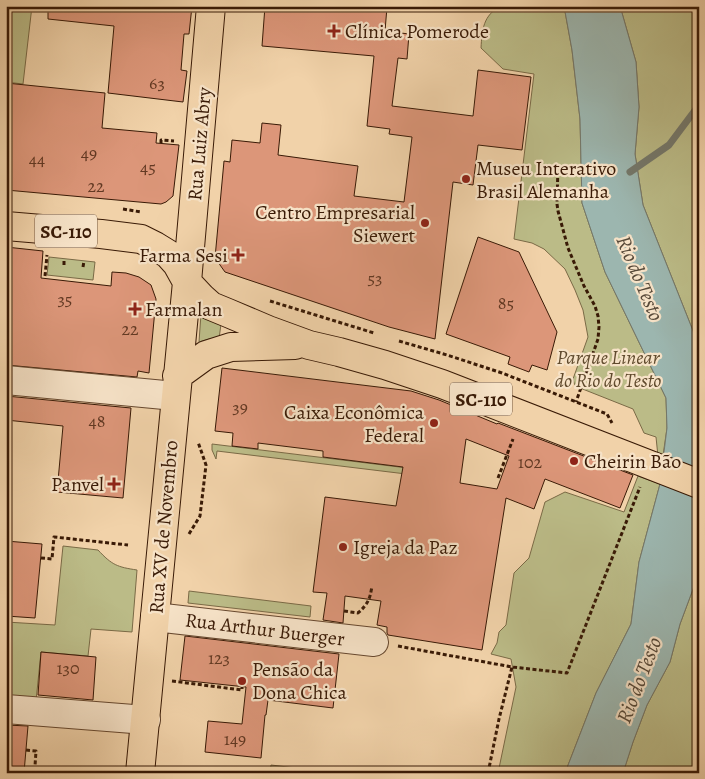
<svg xmlns="http://www.w3.org/2000/svg" width="705" height="779" viewBox="0 0 705 779" font-family="Alegreya,serif">
<style>
.green{fill:#bbbb87;stroke:#7a6a46}
.water{fill:#9cb6af;stroke:#74786b}
.lines{fill:none;stroke-linecap:round;stroke-linejoin:round}
.stream{stroke:#74786b;stroke-width:7}
.building{fill:#dc9679;stroke:#391a06;fill-rule:evenodd}
.minor-casing{stroke:#67482f;stroke-width:30}
.major-casing{stroke:#391a06;stroke-width:30}
.path{stroke:#391a06;stroke-width:3;stroke-dasharray:4 2.5;stroke-linecap:butt}
.minor{stroke:#f6e2c7;stroke-width:28}
.major{stroke:#f1d2a9;stroke-width:28}
.poi-dot{fill:#8f2418;stroke:#f6e2c7;stroke-width:2}
.labels{text-anchor:middle;stroke-width:4.5;stroke-linejoin:round;paint-order:stroke}
.number-label{font-size:18px;fill:#623923}
.shield{fill:#f6e2c7;stroke:#725640;stroke-width:1}
.shield-label{font-size:19px;font-weight:bold;fill:#391a06}
.poi-label{font-size:20px;fill:#391a06;stroke:#f6e2c7;text-anchor:start}
.street-label{font-size:20px;fill:#391a06;stroke:#f6e2c7}
.park-label{font-size:20px;font-style:italic;fill:#604a2d;stroke:#f6e2c7}
.water-label{font-size:21px;font-style:italic;fill:#574939;stroke:#f6e2c7}
</style>
<rect width="100%" height="100%" fill="#f1d2a9"/>
<filter id="stains"><feTurbulence type="fractalNoise" baseFrequency=".004" numOctaves="4"/><feColorMatrix values="0 0 0 0 .2 0 0 0 0 .09 0 0 0 0 .02 0 0 0 .5 -.17"/></filter>
<radialGradient id="worn" r=".72"><stop offset=".6" stop-color="#630" stop-opacity="0"/><stop offset="1" stop-color="#630" stop-opacity=".3"/></radialGradient>
<path class="green" d="M6,6H32L23,84L6,82Z
M501,6H564L572,50L580,119L582,203L605,272L666,398L667,428L660,476L656,437L644,433L633,409L575,386L573,379L588,337L583,310L575,290L565,269L544,249L532,243L514,239L534,74L503,69L481,48C482,30 483,15 501,6Z
M620,6H699V346L643,205L635,154L639,107L636,62Z
M49,257L95,262L93,280L47,275Z
M201,314L221,324L219,339H209L199,342Z
M212,444L440,472L439,478L217,451L216,459L212,450Z
M638,476L660,484L639,562L631,624L596,693L565,773H498L516,687L511,659L491,654L497,643L499,632L506,625L514,573L529,558L545,502L565,492L624,512Z
M63,546L98,550C112,565 117,567 137,570L132,632L91,629L88,656L41,652L36,701L6,698V622L55,625Z
M699,573V773H623L633,742L647,705L670,662L680,624Z
M189,591L311,606L310,617L188,603Z
M271,765L338,773H270Z"/>
<path class="water" d="M564,6H620L636,62L639,107L635,154L643,205L699,346V573L680,624L670,662L647,705L633,742L623,773H565L596,693L631,624L639,562L660,484L667,428L666,398L605,272L582,203L580,119L572,50Z"/>
<g class="lines">
<path class="stream" d="M630,172L669,145L699,105"/>
</g>
<path class="building" d="M48,6H192L189,34H184L181,70L187,71L183,102L108,93L114,26L48,19Z
M265,6H374L387,7L385,31L409,34L407,59L398,58L392,106L473,116L478,70L531,77L522,150L478,145L473,185L453,182L435,339L389,327L225,272L215,258L224,161L230,162L232,140L260,143L262,123L281,125L278,155L358,166L354,196L404,202L412,137L389,134L390,129L367,126L374,56L262,46Z
M6,83L105,93L102,128L157,133L156,143L179,145L173,196L166,202L161,204L6,190Z
M478,237L519,252L557,332L547,370L532,365L529,372L508,364L510,357L446,334Z
M6,247L43,251L41,278L111,286L112,272L126,273L139,277L151,285L156,299L149,373L138,371L137,377L6,365Z
M222,368L411,391L439,400L497,424L498,423L633,475L620,508L545,479L534,509L506,498L482,650L388,635L387,633V627L377,625L381,601L345,596L343,623L323,620L327,593L313,592L325,497L396,506L403,467L323,457V451L258,443V449L232,446L233,433L215,431ZM466,439L509,456L497,489L460,483Z
M6,396L131,408L123,498L57,492L63,426L6,420Z
M6,541L42,544L35,618L6,616Z
M185,636L339,654L333,708L268,700L266,715H265L261,758L205,752L208,721L242,724L246,687L180,680Z
M41,652L96,657L93,700L38,695Z
M6,725L28,726L24,773H6Z"/>
<g class="lines">
<g class="minor-casing">
<path id="minor" d="M6,380L175,396
M155,617L374,642
M6,709L146,720"/>
</g>
<g class="major-casing">
<path id="major" d="M6,226L101,234L141,239L155,246L168,254L177,264L187,282L202,298L211,306L228,313L268,330L309,345L339,352L385,365L442,384L699,484
M177,376L206,355L231,347L295,345
M140,773L187,282L211,6"/>
</g>
<path class="path" d="M161,143V140L174,141
M558,165L557,204L558,211L568,248L584,286L595,306L598,316L599,327L598,339L576,402
M123,209L141,212
M64,265V259
M83,267L84,261
M45,276L47,255
M270,301L374,333
M399,341L447,355L502,373L607,414L612,423
M498,478L513,439
M189,534L200,516L206,465L198,442
M41,558L52,559L54,537L128,545
M344,611L358,613C368,604 370,599 372,586
M398,646L512,667L567,673L640,487
M172,681L242,690V687
M26,750L36,751L35,766
M488,773L499,719L512,667"/>
<use href="#minor" class="minor"/>
<use href="#major" class="major"/>
</g>
<g class="poi-dot">
<path d="M331.5 23.5h5v5h5v5h-5v5h-5v-5h-5v-5h5z"/>
<circle cx="466" cy="179" r="5"/>
<circle cx="425" cy="223" r="5"/>
<path d="M235.5 247.5h5v5h5v5h-5v5h-5v-5h-5v-5h5z"/>
<path d="M132.5 301.5h5v5h5v5h-5v5h-5v-5h-5v-5h5z"/>
<circle cx="434" cy="423" r="5"/>
<circle cx="574" cy="461" r="5"/>
<path d="M111.5 476.5h5v5h5v5h-5v5h-5v-5h-5v-5h5z"/>
<circle cx="343" cy="547" r="5"/>
<circle cx="242" cy="681" r="5"/>
</g>
<g class="labels">
<g class="number-label">
<text x="157" y="89">63</text>
<text x="89" y="159">49</text>
<text x="37" y="165">44</text>
<text x="148" y="173">45</text>
<text x="96" y="192">22</text>
<text x="375" y="284">53</text>
<text x="65" y="305">35</text>
<text x="506" y="309">85</text>
<text x="130" y="335">22</text>
<text x="240" y="413">39</text>
<text x="97" y="427">48</text>
<text x="530" y="468">102</text>
<text x="219" y="664">123</text>
<text x="68" y="674">130</text>
<text x="235" y="745">149</text>
</g>
<g class="shield">
<rect x="35" y="214.5" width="62" height="33" rx="4"/>
<rect x="450" y="382.5" width="62" height="33" rx="4"/>
</g>
<g class="shield-label">
<text x="66" y="238">SC-110</text>
<text x="481" y="406">SC-110</text>
</g>
<g class="poi-label">
<text x="345" y="38">Clínica Pomerode</text>
<text x="476" y="175">Museu Interativo<tspan x="476" dy="23">Brasil Alemanha</tspan></text>
<text x="415" y="219" text-anchor="end">Centro Empresarial<tspan x="415" dy="23">Siewert</tspan></text>
<text x="228" y="262" text-anchor="end">Farma Sesi</text>
<text x="145" y="316">Farmalan</text>
<text x="424" y="419" text-anchor="end">Caixa Econômica<tspan x="424" dy="23">Federal</tspan></text>
<text x="584" y="468">Cheirin Bão</text>
<text x="104" y="491" text-anchor="end">Panvel</text>
<text x="353" y="554">Igreja da Paz</text>
<text x="252" y="676">Pensão da<tspan x="252" dy="23">Dona Chica</tspan></text>
</g>
<g class="street-label">
<text transform="translate(199 144) rotate(-85)" y="7">Rua Luiz Abry</text>
<text transform="translate(163 527) rotate(-85)" y="7">Rua XV de Novembro</text>
<text transform="translate(265 629) rotate(7)" y="7">Rua Arthur Buerger</text>
</g>
<g class="park-label">
<text x="608" y="364">Parque Linear<tspan x="608" dy="23">do Rio do Testo</tspan></text>
</g>
<g class="water-label">
<text transform="translate(640 278) rotate(67)" y="7">Rio do Testo</text>
<text transform="translate(639 680) rotate(-69)" y="7">Rio do Testo</text>
</g>
</g>
<rect width="705" height="779" fill="none" stroke="#f1d2a9" stroke-width="25"/>
<rect x="8" y="8" width="690" height="764" fill="none" stroke="#391a06" stroke-width="2.5"/>
<rect x="12" y="12" width="680" height="754" fill="none" stroke="#391a06"/>
<rect width="100%" height="100%" filter="url(#stains)"/>
<rect width="100%" height="100%" fill="url(#worn)"/>
</svg>
